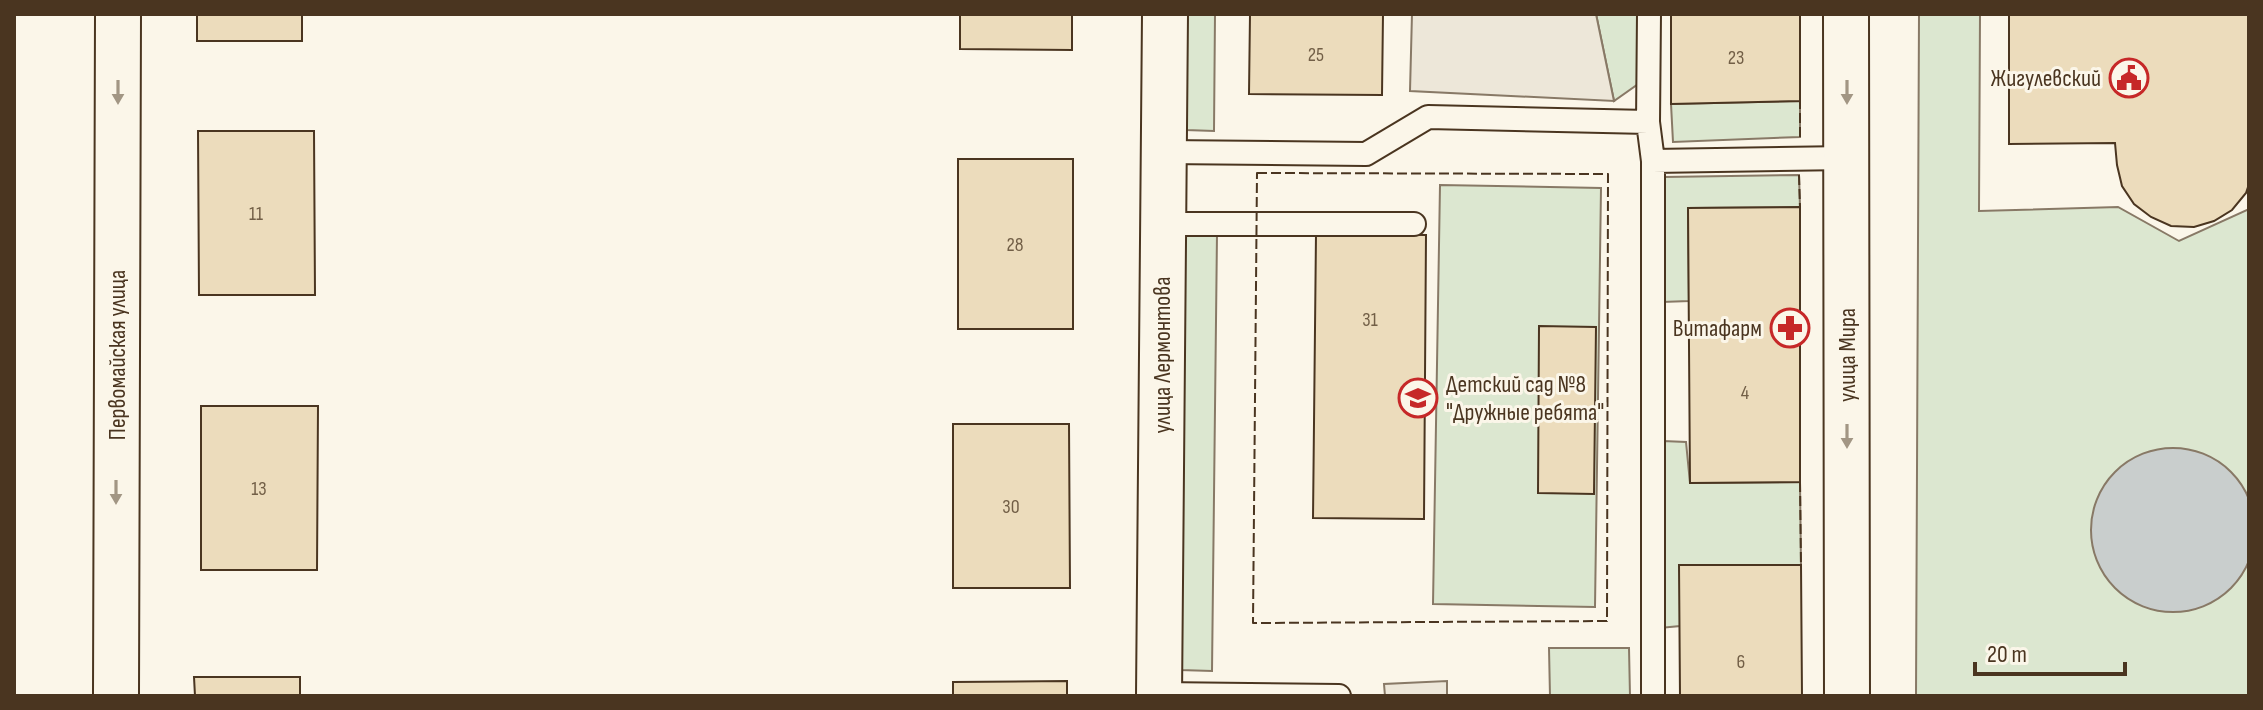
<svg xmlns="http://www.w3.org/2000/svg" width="2263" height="710" viewBox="0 0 2263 710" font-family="'Sofia Sans Condensed',sans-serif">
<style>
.green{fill:#dce7d0;stroke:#887966;stroke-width:2}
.parking{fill:#ede7d9;stroke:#887966;stroke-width:2}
.water{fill:#c9cecd;stroke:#887966;stroke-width:2}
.building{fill:#ecdcbc;stroke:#4a3520;stroke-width:2}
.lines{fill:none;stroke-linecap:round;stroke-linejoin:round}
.service-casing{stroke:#4a3520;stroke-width:26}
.minor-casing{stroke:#4a3520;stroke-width:48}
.service{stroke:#fbf6e9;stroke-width:22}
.minor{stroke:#fbf6e9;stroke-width:44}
.fence{stroke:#4a3520;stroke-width:2;stroke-dasharray:10 4;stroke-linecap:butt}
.oneway{fill:#a29684}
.labels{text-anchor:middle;stroke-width:6;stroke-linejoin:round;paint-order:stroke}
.number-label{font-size:20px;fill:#725f47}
.poi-label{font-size:24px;fill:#4a3520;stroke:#fbf6e9;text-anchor:end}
.street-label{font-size:24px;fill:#4a3520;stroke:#fbf6e9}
</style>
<rect width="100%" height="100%" fill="#fbf6e9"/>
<path class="green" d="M1186,14H1215L1214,131L1186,130Z
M1596,14H1638L1648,77L1614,101Z
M1919,14H1980L1979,211L2118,207L2179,241L2249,209V696H1916Z
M1800,101V137L1673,142L1671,104Z
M1799,175L1800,207L1688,208L1689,301L1662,302L1664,177Z
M1440,185L1601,188L1595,607L1433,604Z
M1185,234H1217L1212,671L1180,670Z
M1663,441L1686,442L1690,483L1800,482L1801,565H1680V626L1660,628Z
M1549,648H1629L1630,696H1550Z"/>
<path class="parking" d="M1412,14H1596L1614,101L1410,91Z
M1447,681V696H1385L1384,684Z"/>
<path class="water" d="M2091 530a82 82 0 1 1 164 0a82 82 0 1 1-164 0Z"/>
<path class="building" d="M197,14H302V41H197Z
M960,14H1072V50L960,49Z
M1250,14H1383L1382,95L1249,94Z
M1671,14H1800V101L1671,104Z
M2009,14H2249V184L2246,193L2232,210L2214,221L2194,227L2171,226L2151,217L2134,204L2122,186L2117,165L2115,143L2009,144Z
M198,131H314L315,295H199Z
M958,159H1073V329H958Z
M1800,207V482L1690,483L1688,208Z
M1316,234L1426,235L1424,519L1313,518Z
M1539,326L1596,327L1594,494L1538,493Z
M201,406H318L317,570H201Z
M953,424H1069L1070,588H953Z
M1679,565H1801L1802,696H1680Z
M194,677H300V696H195Z
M1067,681V696H953V682Z"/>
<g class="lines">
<g class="service-casing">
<path id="service" d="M1649,14L1648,122L1653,161L1847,158
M1164,152L1366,154L1428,117L1648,122
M1163,224H1414
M1159,694L1339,696
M1653,696V161"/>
</g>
<g class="minor-casing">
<path id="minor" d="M1846,14L1847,696
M116,696L118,14
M1159,696L1165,14"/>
</g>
<use href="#service" class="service"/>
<use href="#minor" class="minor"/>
<path class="fence" d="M1800,137V101
M1257,173L1608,174L1607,621L1253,623Z
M1799,175L1800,207
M1800,482L1801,565"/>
</g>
<defs><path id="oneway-solid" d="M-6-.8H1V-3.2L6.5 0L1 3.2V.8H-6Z" transform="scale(2)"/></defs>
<g class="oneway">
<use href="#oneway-solid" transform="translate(118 92) rotate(90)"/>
<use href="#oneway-solid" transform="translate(1847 92) rotate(90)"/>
<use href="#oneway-solid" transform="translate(1847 436) rotate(90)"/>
<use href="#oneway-solid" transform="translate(116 492) rotate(90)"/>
</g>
<defs>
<g id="civic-ring" transform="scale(2)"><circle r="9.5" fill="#fbf6e9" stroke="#c62828" stroke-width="1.5"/><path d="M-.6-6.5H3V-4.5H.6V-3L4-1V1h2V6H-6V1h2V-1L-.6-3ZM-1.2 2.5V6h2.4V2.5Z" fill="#c62828"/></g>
<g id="pharmacy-ring" transform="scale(2)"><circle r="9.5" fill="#fbf6e9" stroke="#c62828" stroke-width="1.5"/><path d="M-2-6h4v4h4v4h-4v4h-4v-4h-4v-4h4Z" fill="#c62828"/></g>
<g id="school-ring" transform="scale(2)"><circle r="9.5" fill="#fbf6e9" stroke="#c62828" stroke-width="1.5"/><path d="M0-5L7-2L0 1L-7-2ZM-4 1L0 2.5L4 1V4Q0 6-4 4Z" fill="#c62828"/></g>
</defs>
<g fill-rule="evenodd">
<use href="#civic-ring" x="2129" y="78"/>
<use href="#pharmacy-ring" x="1790" y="328"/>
<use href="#school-ring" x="1418" y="398"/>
</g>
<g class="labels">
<g class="number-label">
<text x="1316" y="61">25</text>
<text x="1736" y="64">23</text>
<text x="256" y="220">11</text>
<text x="1015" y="251">28</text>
<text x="1370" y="326">31</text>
<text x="1745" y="399">4</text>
<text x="259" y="495">13</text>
<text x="1011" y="513">30</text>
<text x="1741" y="668">6</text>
</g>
<g class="poi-label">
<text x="2101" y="86">Жигулевский</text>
<text x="1762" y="336">Витафарм</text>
<text x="1446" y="392" text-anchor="start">Детский сад №8<tspan x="1446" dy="28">"Дружные ребята"</tspan></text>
</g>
<g class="street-label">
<text transform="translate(117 355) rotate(-90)" y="8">Первомайская улица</text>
<text transform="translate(1162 355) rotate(-90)" y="8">улица Лермонтова</text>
<text transform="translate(1847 355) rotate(-90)" y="8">улица Мира</text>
</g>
</g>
<rect width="2263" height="710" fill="none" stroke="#4a3520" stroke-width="32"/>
<path d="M1975 662v12h150v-12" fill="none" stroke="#4a3520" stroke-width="4"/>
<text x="1987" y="662" font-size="24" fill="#4a3520" stroke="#fbf6e9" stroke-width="6" paint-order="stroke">20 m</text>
</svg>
